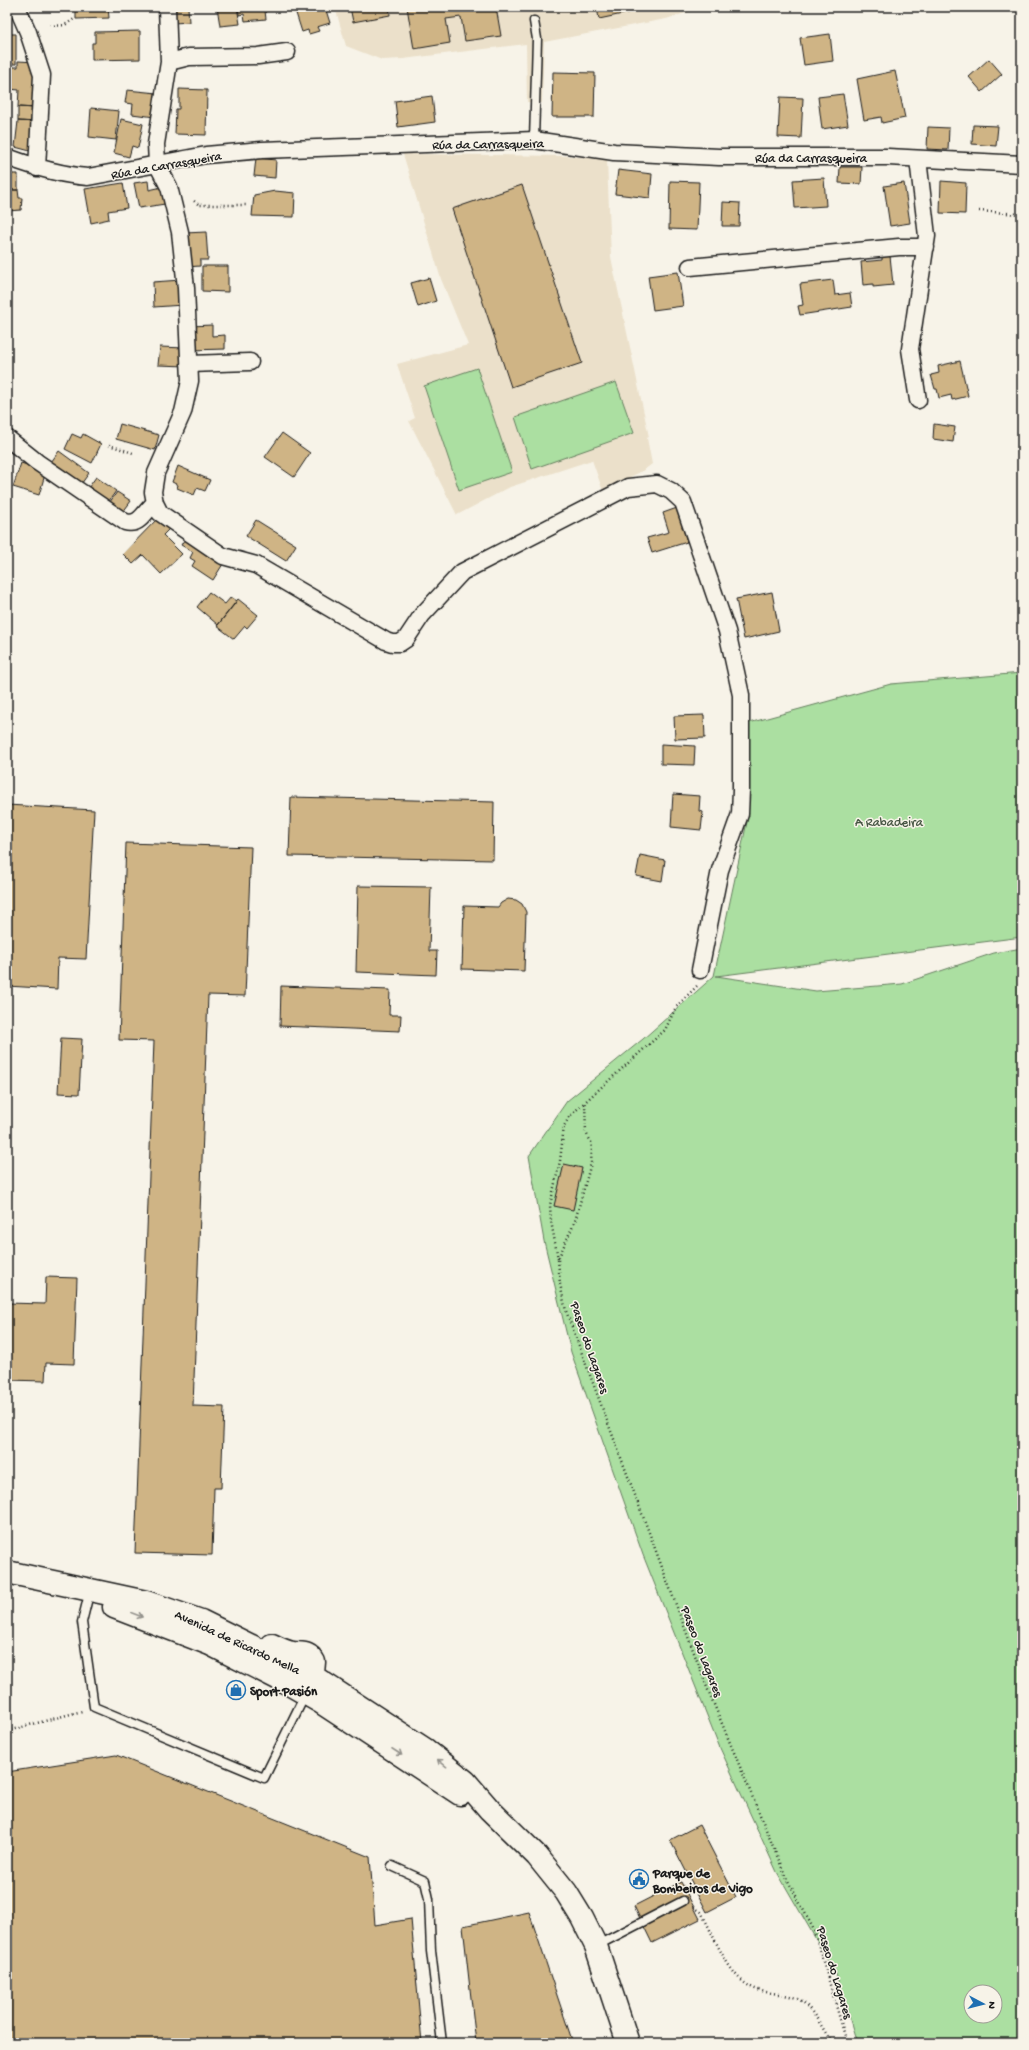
<svg xmlns="http://www.w3.org/2000/svg" width="1029" height="2050" viewBox="0 0 1029 2050" font-family="'Gochi Hand',sans-serif">
<style>
.built{fill:#ebe0ca}
.green{fill:#abdfa1;stroke:#647e5e;fill-rule:evenodd}
.building{fill:#cfb485;stroke:#1c1c1c}
.lines{fill:none;stroke-linecap:round;stroke-linejoin:round}
.service-casing{stroke:#1c1c1c;stroke-width:11}
.minor-casing{stroke:#1c1c1c;stroke-width:19}
.secondary-casing{stroke:#1c1c1c;stroke-width:25}
.path{stroke:#1c1c1c;stroke-width:2.5;stroke-dasharray:1 3;stroke-linecap:butt}
.service{stroke:#f7f3e8;stroke-width:8}
.minor{stroke:#f7f3e8;stroke-width:16}
.secondary{stroke:#f7f3e8;stroke-width:22}
.oneway{stroke:#94928c}
.labels{text-anchor:middle;stroke-width:3;stroke-linejoin:round;paint-order:stroke}
.street-label{font-size:13px;fill:#1c1c1c;stroke:#f7f3e8}
.park-label{font-size:13px;fill:#475644;stroke:#f7f3e8}
.poi-label{font-size:13px;font-weight:bold;fill:#1c1c1c;stroke:#f7f3e8;text-anchor:start}
</style>
<rect width="100%" height="100%" fill="#f7f3e8"/>
<filter id="ink" filterUnits="userSpaceOnUse"><feTurbulence type="fractalNoise" baseFrequency=".025" numOctaves="2"/><feDisplacementMap in="SourceGraphic" scale="8" xChannelSelector="R" yChannelSelector="G"/><feConvolveMatrix kernelMatrix="1 2 1 2 8 2 1 2 1" color-interpolation-filters="sRGB"/></filter>
<g filter="url(#ink)">
<path class="built" d="M335,7H705L666,19L544,42L542,103L527,102L526,44L403,59L382,60L346,46Z
M403,154L569,156L607,160L611,257L649,437L647,438L652,464L644,470L603,491L592,460L510,487L457,515L409,421L415,418L397,364L468,345L441,279Z"/>
<path class="green" d="M477,368L512,472L459,490L424,386Z
M616,382L634,433L532,469L515,417Z
M1022,673V937L716,976L816,991L902,984L994,953L1022,948V2043H857L836,1974L777,1872L720,1748L643,1555L571,1352L544,1241L529,1156L567,1101L643,1039L714,976L747,822L749,723L891,684ZM971,1992H995V2016H971Z"/>
<path class="building" d="M76,7H108L109,18L76,19Z
M173,7H188L189,22L174,23Z
M217,7H237L240,24L220,26Z
M238,7H274V10L265,11L266,19L245,21L244,14L239,15Z
M294,7H325L330,23L317,27L319,31L309,34L308,30L302,32Z
M350,7H389L390,15L353,22Z
M407,7H496L501,36L465,41L461,17L446,19L450,43L414,49Z
M597,7H631L632,12L599,19Z
M140,31V59L92,60V43H95V32Z
M7,34H16V64H7Z
M830,34L833,61L804,65L800,38Z
M989,59L1002,74L982,92L969,77Z
M18,61L35,62L36,108L18,107L19,90L9,89V67H18Z
M895,71L905,118L882,123L881,117L864,120L857,79Z
M553,72L595,73L594,117H552Z
M179,89L207,90L206,135L175,134L176,109H179Z
M127,90L157,93L155,117L132,114L133,104L125,103Z
M843,94L848,125L822,129L818,97Z
M432,96L435,122L398,127L395,101Z
M780,97L803,98L801,138L778,137Z
M18,107L36,108V122L18,121Z
M91,108L119,111L116,140L89,137Z
M121,119L143,124L138,148L132,146L129,157L114,153Z
M18,121L36,122L34,152L15,147Z
M973,125L998,126L996,146L972,144Z
M928,127L949,128L948,150L927,149Z
M256,158L276,160L275,178L254,176Z
M840,167H862L861,184L839,183Z
M618,170L652,174L650,198L615,194Z
M7,174H18V190H7Z
M824,178L826,206L795,208L793,180Z
M148,181L149,190L162,187L165,204L139,208L134,183Z
M670,181L699,182L697,230L669,229Z
M941,181L966,183L965,214L940,213Z
M123,183L127,208L108,211L109,219L91,223L85,189Z
M904,183L910,223L890,226L884,186Z
M522,185L582,363L511,387L452,209Z
M7,190H18L19,198H22L21,210L7,211Z
M275,191L295,193L294,217L252,216L254,195Z
M723,202L740,203L739,226H722Z
M206,232L208,260H200V266L186,267L185,233Z
M890,256L893,285L873,287V284L863,285L861,262L882,260V257Z
M202,266H228V292L202,291Z
M678,272L683,306L653,310L648,276Z
M429,278L436,301L418,307L411,283Z
M181,280L183,305L154,307L153,282Z
M833,280L835,295L850,293L852,307L800,315L798,306L803,305L800,284Z
M212,325V336L225,335V349L191,350L190,326Z
M160,347L185,348L186,366L158,365Z
M960,361L968,396L952,400L951,395L939,398L937,389H935L931,375L939,373L938,366Z
M120,424L159,435L155,450L116,439Z
M934,424L955,427L953,442L933,439Z
M282,433L310,453L294,477L265,457Z
M72,434L81,438L83,434L101,444L92,463L65,449Z
M59,451L89,473L79,487L49,465Z
M21,463L46,471L39,495L13,487Z
M178,466L210,480L205,491L197,488L194,495L177,488L178,485L172,482Z
M96,477L116,491L106,505L86,491Z
M117,492L131,501L120,516L107,506Z
M677,508L687,542L652,553L647,538L669,532L663,513Z
M159,517L170,528L163,535L182,554L161,574L143,555L133,564L123,554Z
M256,520L296,545L286,561L246,536Z
M186,537L223,564L213,580L192,566L195,561L190,558L193,552L181,545Z
M209,592L225,604L231,597L237,601L218,625L197,607Z
M772,592L779,631L744,639L736,599Z
M238,599L258,615L247,628L245,626L234,639L217,626Z
M704,715L705,738L675,739L674,716Z
M661,744L695,746L694,765L661,764Z
M673,794L700,796L699,811L703,812L701,830L671,827Z
M291,797L494,802L493,860L289,856Z
M7,805L94,810L86,959L58,958L57,989L7,986Z
M126,843L251,847L245,996L208,995L193,1406L224,1407L221,1488H214L212,1555L135,1553L154,1041L119,1040Z
M640,855L665,860L662,881L636,876Z
M358,886L431,887L429,951H437L436,975L356,972Z
M508,899L516,900L522,904L526,912L524,971L462,969L464,906L498,907L501,903Z
M281,986L390,990L389,1015H401L400,1031L280,1026Z
M61,1038L82,1039L79,1094L58,1093Z
M564,1164L582,1168L573,1210L554,1206Z
M46,1277L77,1278L74,1364L46,1363L45,1381L7,1380V1303L45,1304Z
M116,1755L370,1857L375,1925L411,1919L422,2043H7V1772Z
M699,1825L736,1897L707,1912L670,1840Z
M681,1882L700,1919L652,1943L634,1906Z
M529,1912L573,2043H476L463,1926Z"/>
<g class="lines">
<g class="service-casing">
<path id="service" d="M534,140L537,39L534,21
M88,1598L82,1622L94,1707L264,1778L305,1695
M392,1866L425,1881L429,1899L431,1951L442,2043
M596,1946L683,1901"/>
</g>
<g class="minor-casing">
<path id="minor" d="M17,7L28,32L42,75L37,168
M167,7L169,62L156,144L157,164L169,187L180,232L186,288L190,381L183,412L156,473L153,492L155,503L160,513L223,556L256,565L386,641L392,643H400L406,639L422,615L462,572L628,487L657,484L671,491L683,502L727,631L741,695V790L740,814L720,870L700,970
M169,62L189,57L258,56L287,52
M7,157C34,167 60,175 88,177L206,155L262,150L534,140L614,152L719,157H888L1022,164
M690,267L899,247H926
M189,364L250,362
M918,400L910,349L927,236L918,159
M7,438L37,462L125,522C141,526 144,511 155,503"/>
</g>
<g class="secondary-casing">
<path id="secondary" d="M7,1572L146,1602L201,1621L314,1677L426,1750L465,1781L490,1810L537,1856L566,1892L582,1918L596,1946L628,2043
M114,1607L210,1644L289,1684L322,1703L460,1794
M272,1645C278,1648 286,1652 293,1653C303,1654 309,1652 314,1662L313,1673L307,1679H300"/>
</g>
<path class="path" d="M50,26L65,25L74,19
M194,201L199,205H248
M979,211L1019,214
M109,445L133,453
M697,986L676,1007L665,1030L585,1102L586,1133L591,1142L592,1148L591,1163L575,1221L558,1259L560,1284L566,1311L708,1690L785,1875L814,1930L847,2043
M558,1259L551,1221L550,1205L560,1161L564,1126L570,1116L584,1103
M7,1731L82,1711
M694,1907L701,1912C713,1934 726,1970 746,1984C762,1995 780,1992 796,1998C810,2003 824,2031 832,2043"/>
<use href="#service" class="service"/>
<use href="#minor" class="minor"/>
<use href="#secondary" class="secondary"/>
</g>
<defs><path id="oneway-shaft" d="M-6 0H5M1.5-3L5.5 0L1.5 3" fill="none" stroke-width="1.6" stroke-linecap="round" stroke-linejoin="round"/></defs>
<g class="oneway">
<use href="#oneway-shaft" transform="translate(137 1615) rotate(21)"/>
<use href="#oneway-shaft" transform="translate(397 1752) rotate(33)"/>
<use href="#oneway-shaft" transform="translate(442 1763) rotate(-141)"/>
</g>
</g>
<defs>
<g id="shop-ring" transform="scale(1)"><circle r="9.5" fill="#f7f3e8" stroke="#1f6fb2" stroke-width="1.5"/><path d="M-5-2.5h2.3a2.7 3.5 0 0 1 5.4 0H5L5.5 6h-11ZM-1.5-2.5h3a1.5 2.3 0 0 0-3 0Z" fill="#1f6fb2"/></g>
<g id="civic-ring" transform="scale(1)"><circle r="9.5" fill="#f7f3e8" stroke="#1f6fb2" stroke-width="1.5"/><path d="M-.6-6.5H3V-4.5H.6V-3L4-1V1h2V6H-6V1h2V-1L-.6-3ZM-1.2 2.5V6h2.4V2.5Z" fill="#1f6fb2"/></g>
</defs>
<g fill-rule="evenodd">
<use href="#shop-ring" x="236" y="1690"/>
<use href="#civic-ring" x="639" y="1879"/>
</g>
<g class="labels">
<g class="street-label">
<text transform="translate(488 143) rotate(-1)" y="5">Rúa da Carrasqueira</text>
<text x="811" y="162">Rúa da Carrasqueira</text>
<text transform="translate(166 164) rotate(-10)" y="5">Rúa da Carrasqueira</text>
<text transform="translate(591 1347) rotate(71)" y="5">Paseo do Lagares</text>
<text transform="translate(238 1641) rotate(25)" y="5">Avenida de Ricardo Mella</text>
<text transform="translate(703 1651) rotate(69)" y="5">Paseo do Lagares</text>
<text transform="translate(836 1972) rotate(73)" y="5">Paseo do Lagares</text>
</g>
<g class="park-label">
<text x="889" y="826">A Rabadeira</text>
</g>
<g class="poi-label">
<text x="250" y="1695">Sport Pasión</text>
<text x="653" y="1877">Parque de<tspan x="653" dy="15">Bombeiros de Vigo</tspan></text>
</g>
</g>
<rect width="1029" height="2050" fill="none" stroke="#f7f3e8" stroke-width="24"/>
<rect x="12" y="12" width="1005" height="2026" fill="none" stroke="#1c1c1c" stroke-width="1.5" filter="url(#ink)"/>
<g transform="translate(983 2004) rotate(97)"><circle r="19" fill="#f7f3e8" stroke="#9f9d96"/>
<path d="M0-3L7 15L0 10L-7 15Z" fill="#1f6fb2"/>
<text y="-6" font-size="11" font-weight="bold" text-anchor="middle" fill="#1c1c1c">N</text>
</g>
</svg>
